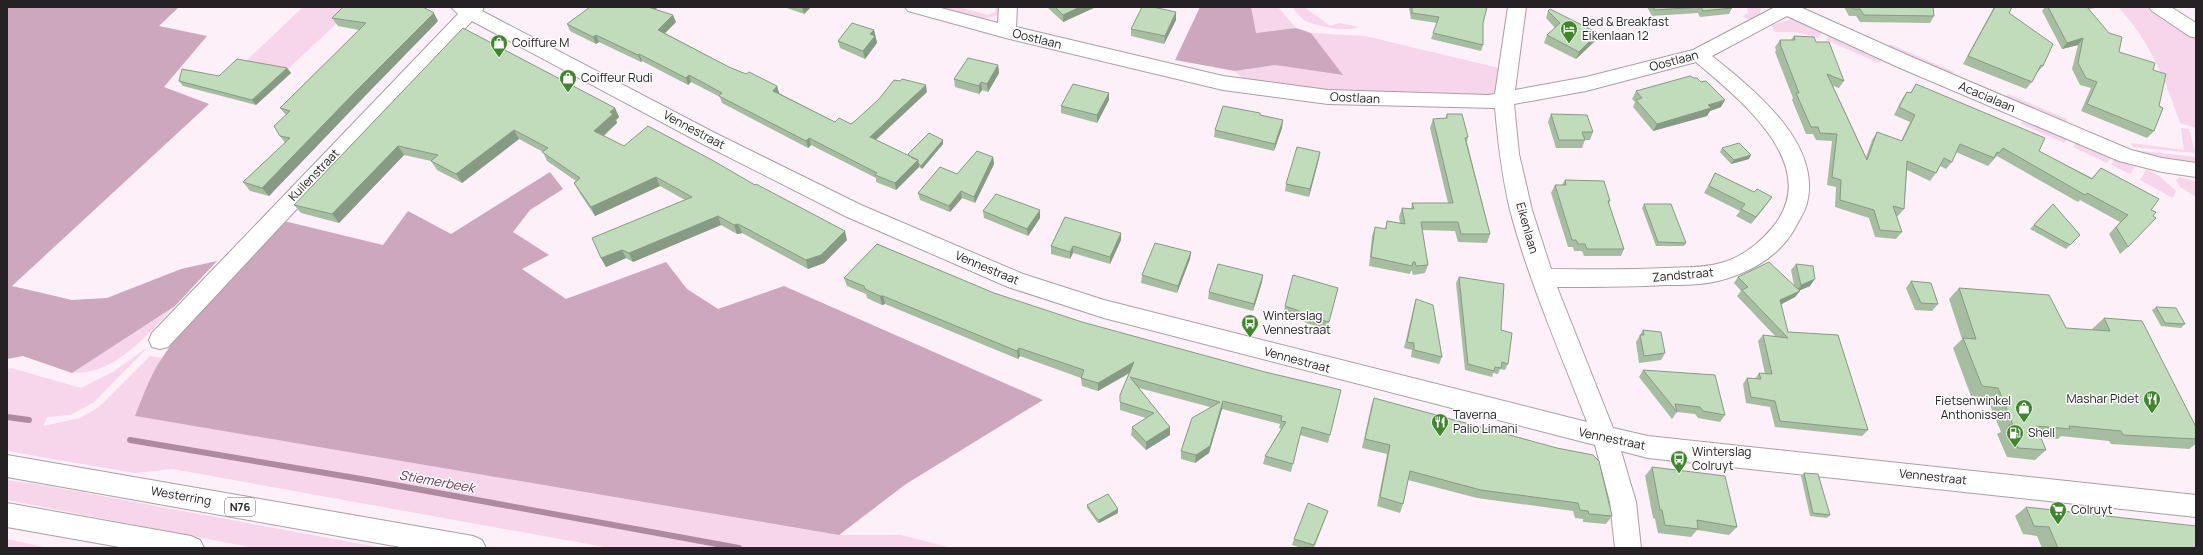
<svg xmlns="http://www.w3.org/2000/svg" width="2203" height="555" viewBox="0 0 2203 555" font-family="Manrope,sans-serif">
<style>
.green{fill:#f7d5ea}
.forest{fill:#cda7be}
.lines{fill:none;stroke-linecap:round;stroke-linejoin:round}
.stream{stroke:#ae8aa1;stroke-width:6}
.minor-casing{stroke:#aa9ea5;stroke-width:2}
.highway-casing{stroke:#aa9ea5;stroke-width:2}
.minor{fill:#fff;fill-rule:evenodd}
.highway{fill:#fff;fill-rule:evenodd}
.wall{fill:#a6bda1}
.shaded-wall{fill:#879a83}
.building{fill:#c1dcbb;stroke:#879a83}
.labels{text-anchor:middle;stroke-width:3;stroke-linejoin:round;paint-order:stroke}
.shield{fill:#fff;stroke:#676466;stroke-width:1}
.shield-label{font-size:11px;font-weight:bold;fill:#262124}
.poi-label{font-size:12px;fill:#262124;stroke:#fff;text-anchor:start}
.street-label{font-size:12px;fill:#262124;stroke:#fff}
.water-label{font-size:13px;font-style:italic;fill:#673656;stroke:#fff}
</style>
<rect width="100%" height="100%" fill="#fdf0f8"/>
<path class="green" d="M303,7H354L287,70L245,62Z
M933,7H959L988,15L995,12L996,7H1002L997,16L980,19Z
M1251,7H1278L1296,28L1255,33Z
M1292,7H1304L1330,26L1340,23L1358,27C1346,32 1321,27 1308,22C1301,19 1297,13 1292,7Z
M1747,7H1761L1760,15L1751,21L1743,16L1748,13Z
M2118,7H2147L2196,40V128L2180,123C2166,81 2149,39 2118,7Z
M1792,19L1822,32L1819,38L1795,32H1775L1771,25Z
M1311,33L1365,36L1499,68L1495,92L1484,96L1325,91L1246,82L1235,71L1275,65L1342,75Z
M1829,35L1882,59L1879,63L1826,40Z
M1890,44L1954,72L1951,77L1887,50Z
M2008,94L2067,119L2064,126L2004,100Z
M2023,120L2067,139L2064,143L2021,124Z
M2181,128L2189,129L2195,153L2133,147L2131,143L2184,150Z
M2076,143L2111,158L2107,163L2073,147Z
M2117,148L2195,157L2196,165L2178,163Z
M2114,159L2136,166L2130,174L2111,165Z
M2147,169L2159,176L2176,191L2173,198L2140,180Z
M2179,177L2196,181V197L2180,187L2176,180Z
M175,306C152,329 124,364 91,371C85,373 78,372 72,373Z
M148,347L93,403L70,415L47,417L43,426L80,418L99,407L150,356L162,358L145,391L136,416L808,530L839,535H901L952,548C928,548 905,546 881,548H610L173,469L135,473L7,451V369L11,368L81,388L113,372Z
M7,480L48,486L383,548H255L7,500Z
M7,539L43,547H7Z"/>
<path class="forest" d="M7,7H179L159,26L207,36L164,87L209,104L12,286L72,300L107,298L181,269L217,261L175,306L72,373L23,356L7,359Z
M1200,7H1251L1256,33L1296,28L1311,33L1343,75L1275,65L1235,71L1175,60Z
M550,172L563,189L530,210L513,232L549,255L522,269L566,299L666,262L687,289L718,309L784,286L1043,400L906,484L839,535L135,416C143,396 150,376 162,358C194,308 243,264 284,221L383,245L408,211L451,234Z"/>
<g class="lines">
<path class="stream" d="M7,417L29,420
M130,440L367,480L739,548"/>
<g class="minor-casing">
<path id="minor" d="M451,7H484L482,11L713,132L861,205L1023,274L1104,300L1587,422C1560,352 1529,282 1510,210C1502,176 1498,142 1495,108L1328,104L1223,90L1006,38L908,11L905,7H937L998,23L999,7H1017L1016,27L1223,76L1328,90L1488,95L1495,94L1508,7H1526L1515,90L1586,77L1693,50L1775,7H1800L1914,58L2131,150L2162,158L2196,163V177L2162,172L2119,161L1900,68L1787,16L1712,56C1753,89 1822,143 1807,203C1805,212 1799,220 1795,228C1779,257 1749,273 1718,281C1701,285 1684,285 1666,285C1630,287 1594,287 1557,287L1613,428L1648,436L2196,495V517L1648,458L1621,451L1636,502L1641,548H1615L1610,502L1595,445L1104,318L1008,287L847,217L699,142L472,21L168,347L160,349L152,347L149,340L152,333L458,14ZM1696,62C1739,99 1825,166 1772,228C1758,245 1739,259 1717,264C1701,268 1683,267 1666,268C1628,270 1590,269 1551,269L1532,210L1519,154L1514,104L1586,91Z
M2149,7H2171L2196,23V38L2189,36L2152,11Z"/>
</g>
<g class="highway-casing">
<path id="highway" d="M7,455L473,536L482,540L486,548H406L7,477Z
M7,503L191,536L200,540L204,548H125L7,527Z"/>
</g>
<use href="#minor" class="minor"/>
<use href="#highway" class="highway"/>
</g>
<path class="wall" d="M784,7H811L804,14Z
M1047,7H1096L1063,22Z
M1404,7H1487L1483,23V45L1481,51L1431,39L1437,23L1411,19L1409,8Z
M1647,7H1732V8L1729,14L1700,17L1698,13L1652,16Z
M1844,7H1933L1934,16L1930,23L1860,22L1856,16H1849Z
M1994,7H2012L2009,13L2043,66L2037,73L2032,82L2026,89L1963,64Z
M2045,7H2102L2088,9L2119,52L2153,70L2154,131L2147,138L2081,111L2091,88L2080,85L2072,69L2078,45L2062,49L2042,11Z
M657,8L655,9L676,22L665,33L729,67L746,74L777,86L779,93L835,122L851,124L927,92L876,140L909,156L908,154L943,140V144L922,169L919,167L896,190L876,182V178L811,145L808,148L722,103L720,97L691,82L688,85L642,61L641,62L599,42L596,44L570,31L567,24Z
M1548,11L1598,33L1595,41L1576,59L1544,43L1547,35L1555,28L1546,18Z
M1176,12V20L1164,44L1131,36V29Z
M332,18L438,21L362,99L269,196L250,191L243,182L285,143L280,136L286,115L280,108L359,30L338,26Z
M463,28L615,108L619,117L616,120L617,123L604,136L624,146L755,185L847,240L824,263L808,269L742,233L737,234L721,225L633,262L626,258L606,267L601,258L685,200L660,186L595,216L579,192L574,183L576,181L547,161L543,152L519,139L462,183L437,170L431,161L404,155L339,223L301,213L294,205Z
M874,30L877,43L865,59L840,48L838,41Z
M1794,36L1816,42L1844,81L1839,88L1833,86L1866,157L1872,140L1877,132L1901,141L1910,122L1894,115L1902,99L1907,92L1910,93L1916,84L2039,151L2092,178L2101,168L2151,210L2128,247L2120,254L2109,234L2120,222L2080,200L2078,202L1997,156L1988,166L1956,152L1952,162L1946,169L1940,166L1936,173L1930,181L1907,170L1904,209L1898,216H1896L1902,232L1896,239L1875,237L1869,218L1835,207L1836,187L1827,185L1832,141L1816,140L1813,134H1806L1792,100L1793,98L1775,52L1776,50L1775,47L1780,40H1791Z
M998,65L999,73L988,92L982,90L979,94L955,87L954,79Z
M287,68L291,73L256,105L183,86L179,81Z
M1636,91L1721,107L1710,111L1707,116L1653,131L1633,107L1635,102L1632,99Z
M1109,100L1097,123L1061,113V106Z
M1447,114L1468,137L1467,142L1490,234L1487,243L1458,242L1455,231L1422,230L1428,265L1425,273L1413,275L1412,271H1411L1410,274L1369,266L1372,236L1375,227L1385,229L1387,221L1400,223L1399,217L1402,208L1411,209L1412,203H1448L1430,128L1433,119H1445Z
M1551,114L1593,132L1590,140H1585L1582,148H1556L1548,122Z
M1260,115L1282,128L1274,151L1214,137L1215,130Z
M1722,148L1749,159L1731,164L1720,152Z
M1320,152L1309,197L1285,191L1286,184Z
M993,157L994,164L975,203L962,198L950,212L920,200L918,193Z
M1715,173L1754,192L1767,204L1751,224L1736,216L1740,211L1704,193Z
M1565,180L1610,201L1609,204L1624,249L1621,256H1584L1582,251H1574L1573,247H1568L1551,193L1555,185H1562Z
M1644,204L1686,243L1684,246H1656L1642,208Z
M2053,204L2080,235L2066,249L2030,229Z
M983,211L1040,218L1028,236L984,218Z
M1121,240L1110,264L1073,253L1070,259L1051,254V246Z
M877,244L1330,435L1328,443L1300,435L1291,472L1263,464L1265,456L1281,429L1279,428L1280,424L1222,409L1209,453L1195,463L1181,459V451L1210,407L1139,388L1170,435L1146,450L1131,435L1132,427L1146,418L1120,410V395L1130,373L1098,391L1082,386L1081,378L1020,356L1018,359L885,304L882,305L867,298L866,294L847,286L844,278Z
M1191,252L1190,259L1177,293L1141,283L1142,275Z
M1796,264L1810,286L1800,290V291L1795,297L1781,304L1788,332L1868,430L1862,436L1775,427L1770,407L1746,403L1743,384L1747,378L1755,379L1759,373L1765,374L1758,341L1763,335L1776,337L1737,296L1741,291L1734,283L1738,277L1794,285L1791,270Z
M1459,277L1501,330L1508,364L1505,370L1500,369L1498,374L1493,373L1492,377L1465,370L1456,283Z
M1911,281L1938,304L1932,311L1915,310L1906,288Z
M1262,282L1253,311L1208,299L1209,292Z
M1338,288L1327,329L1309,324L1295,317L1283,314L1285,306Z
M1959,288L2066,328L2093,330L2092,329L2104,318L2196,427V444L2189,449L2111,444L2109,441L2061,436L2058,439L2041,438L2046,450L2035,460L2007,457L1997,434L2001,432L1987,398L1971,396L1953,348L1962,339L1949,299Z
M1416,299L1442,357L1439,364L1411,357L1412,350L1404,348L1414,306Z
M2156,307L2185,324L2181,328L2161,326L2152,310Z
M1643,330L1665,353L1661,360L1639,363L1636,342Z
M1643,370L1725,415L1720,422L1698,418L1695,414L1677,412L1672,419L1639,377Z
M1374,398L1612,516L1606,524L1583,522V519L1575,518L1573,511L1477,498L1408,480L1403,504L1400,513L1377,506L1387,454L1362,448L1371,407Z
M1652,467L1737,527L1729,535L1697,530L1691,537L1658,533L1655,519L1653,518L1645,476Z
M1804,473L1830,515L1827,518L1810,516L1801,476Z
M1087,505L1118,509V513L1099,523L1097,522L1087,508Z
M2026,507L2196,548H2042L2037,536L2023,534L2015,516Z
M1326,517L1314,548H1302L1292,545L1294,539Z"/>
<path class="shaded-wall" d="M647,7H657V8L650,14Z
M802,7H811L804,14Z
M1080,7H1096L1063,22V15Z
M1176,12V20L1164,44L1165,36Z
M434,13L438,21L362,99L269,196L262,188L356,91Z
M673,15L676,22L661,37L658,30Z
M874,30L877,43L865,59L863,51L870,34Z
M1598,33L1595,41L1576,59L1579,52Z
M596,35L599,42L596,44L593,37Z
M2083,38L2078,45L2062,49L2067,43Z
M639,54L642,61L641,62L638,55Z
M998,65L999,73L988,92L987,84Z
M287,68L291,73L256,105L252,100Z
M689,75L691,82L688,85L686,78Z
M981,82L982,90L979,94V86Z
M926,85L927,92L871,144L870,137Z
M777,86L779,93L775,97L773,91Z
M1109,93V100L1097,123V115Z
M1725,100L1721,107L1710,111L1707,116L1653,131L1657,124L1708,105Z
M615,108L619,117L616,120L617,123L598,140L594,131L610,112Z
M1283,120L1282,128L1274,151L1275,144Z
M514,130L519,139L462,183L456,174Z
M809,138L811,145L808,148L806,141Z
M943,140V144L922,169L921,166Z
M398,146L404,155L339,223L332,214Z
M1320,152L1319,159L1309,197L1310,189Z
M1751,155L1749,159L1731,164L1734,160Z
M993,157L994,164L975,203L974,197Z
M918,160L919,167L896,190L895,183Z
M656,177L660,186L595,216L591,207Z
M961,191L962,198L950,212L949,206Z
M1772,197L1767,204L1751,224L1756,217Z
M1040,210V218L1028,236L1027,229Z
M718,216L721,225L633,262L629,253Z
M738,224L742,233L737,234L734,225Z
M845,231L847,240L824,263L808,269L806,260Z
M1121,233V240L1110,264V257Z
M1073,246V253L1070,259V252Z
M622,250L626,258L606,267L601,258Z
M1191,252L1190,259L1177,293L1178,286Z
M1263,275L1262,282L1253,311L1254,304Z
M1815,279L1810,286L1796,292L1801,285Z
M1800,291L1795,297L1776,307L1780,300Z
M880,296H883L885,304L882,305Z
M1019,348L1020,356L1018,359L1017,351Z
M1134,362V370L1098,391V383Z
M1223,401L1222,409L1209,453L1195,463L1196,455Z
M1170,427V435L1146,450V442Z
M1118,509V513L1099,523V520Z"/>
<path class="building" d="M343,7H423L434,13L356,91L262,188L243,182L290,138L280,136L274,126L290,111L280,108L366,23L332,18Z
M590,7H648L673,15L658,30L729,67L746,74L749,72L777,86L773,91L835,122L839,118L851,124L855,121L879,99L894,80L900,81L902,79L926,85L870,137L918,160L895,183L875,175L877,173L809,138L806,141L719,96L722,93L689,75L686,78L639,54L638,55L596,35L593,37L567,24Z
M1055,7H1080L1063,15Z
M1142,7H1153L1176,12L1165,36L1131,29Z
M1412,7H1487L1483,23V45L1433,33L1439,17L1412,13Z
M1653,7H1732V8L1703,11L1701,7L1655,10Z
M1852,7H1933L1934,16L1864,15L1860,9H1853Z
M1995,7H2012L2009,13L2053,44L2043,66L2041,65L2032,82L1968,56Z
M2048,7H2087L2109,33L2122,37L2119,52L2155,63L2153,70L2166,74L2159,106L2163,108L2154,131L2087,104L2097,82L2086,78L2078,63L2083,38L2067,43Z
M1550,9L1598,33L1579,52L1547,35L1560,23L1548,11Z
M852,23L874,30L870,34L875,36L863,51L838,41Z
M463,28L615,108L610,112L613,114L594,131L624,146L648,126L712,160L755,185L756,184L845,231L821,255L806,260L738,224L734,225L718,216L629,253L622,250L601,258L592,238L692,197L656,177L591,207L574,183L580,178L542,152L548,148L514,130L456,174L431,161L438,155L398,146L332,214L294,205Z
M1794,36L1814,37L1816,42H1829L1844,81L1827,74L1867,160L1877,132L1902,141L1915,115L1899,107L1907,92L1911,93L1916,84L2045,138L2039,151L2092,179L2101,168L2159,199L2151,210L2156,212L2153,216L2156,218L2128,247L2116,227L2128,215L2087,193L2085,195L2003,148L1999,153L1997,152L1994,158L1960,144L1952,162L1944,158L1936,173L1907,161L1904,209L1893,206L1902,232L1880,230L1874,210L1840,200L1841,180L1832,177L1837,134L1820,133L1818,127H1811L1796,93H1799L1780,44H1781L1780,40H1795Z
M968,58L998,65L987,84L981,82L979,86L954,79Z
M237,59L287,68L252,100L179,81L182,69L219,76Z
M1690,76L1694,78H1697L1701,82L1706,81L1725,100L1708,105L1711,108L1657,124L1636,100L1642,98L1636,91Z
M1073,84L1109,93L1097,115L1061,106Z
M1223,106L1260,113V115L1283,120L1275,144L1215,130Z
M1447,114H1462L1468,137L1465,138L1490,234H1461L1458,222H1421L1428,265L1416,266L1415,262H1413L1412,266L1371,257L1375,227L1386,229L1387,221L1405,224L1402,208L1414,209L1412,203H1453L1433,119L1447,118Z
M1551,114L1587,115L1593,132H1582L1585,140H1559Z
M929,133L943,140L921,166L918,163V160L912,158L908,154Z
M1739,143L1751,155L1734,160L1722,148Z
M1297,147L1320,152L1310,189L1286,184Z
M977,151L993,157L974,197L961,191L949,206L918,193L940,167L957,174Z
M1715,173L1754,192L1757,189L1772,197L1756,217L1741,209L1745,204L1709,186Z
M1565,180L1604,181L1610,201H1608L1624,249H1587L1585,244H1578L1576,240H1572L1555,185H1566Z
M996,194L1040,210L1027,229L983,211Z
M1644,204H1671L1686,243L1658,242Z
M2053,204L2080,235L2070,245L2034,225Z
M1065,217L1121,233L1110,257L1073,246L1070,252L1051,246Z
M1155,243L1191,252L1178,286L1142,275Z
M877,244L994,293L1082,322L1265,372L1341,390L1330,435L1302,427L1293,464L1265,456L1286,422L1281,421L1282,416L1223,401L1210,446L1196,455L1181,451L1192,418L1220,402L1130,377L1170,427L1146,442L1132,427L1154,413L1120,402V395L1134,362L1098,383L1081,378L1084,370L1019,348L1017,351L883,296H880L865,289L864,286L844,278Z
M1769,262L1800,291L1780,300L1788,332L1838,335L1868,430L1780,421L1775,401L1751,397L1747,378L1761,379L1759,373L1772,374L1763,335L1788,338L1742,290L1748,287L1738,277Z
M1218,264L1263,275L1254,304L1209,292Z
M1796,264L1813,266L1815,279L1801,285Z
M1293,275L1338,288L1329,322L1310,317L1297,310L1285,306Z
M1459,277L1504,284L1501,330L1512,333L1508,364L1502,362L1501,368L1495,367L1494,371L1468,364Z
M1911,281L1931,283L1938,304L1921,303Z
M1959,288L2049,295L2066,328L2110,331L2104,318L2142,321L2196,427V439L2123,435L2121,431L2069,426L2070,429L2036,426L2046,450L2018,448L2009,425H2013L1998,388L1982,386L1963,338L1976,339Z
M1416,299L1433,305L1442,357L1414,350V343L1407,342Z
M2156,307L2176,308L2185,324L2165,323Z
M1643,330L1661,332L1665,353L1644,356L1640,335H1644Z
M1643,370L1715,375L1725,415L1703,411L1700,407L1675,404L1677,412Z
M1374,398L1557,448L1593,455L1599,461L1612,516L1589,514L1588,511L1580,510L1578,503L1481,490L1410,471L1403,504L1380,497L1390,445L1365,439Z
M1652,467L1725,476L1737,527L1697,520L1698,529L1665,525L1662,510H1660Z
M1804,473L1818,474L1830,515L1813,513Z
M1108,494L1118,509L1099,520L1097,519L1087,505Z
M1308,503L1328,511L1314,545L1294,539Z
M2026,507L2196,526V548H2058L2049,527L2034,526Z"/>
<defs>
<g id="hotel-pin" transform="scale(0.9)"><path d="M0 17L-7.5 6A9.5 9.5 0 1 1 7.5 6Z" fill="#3f862d" stroke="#fff"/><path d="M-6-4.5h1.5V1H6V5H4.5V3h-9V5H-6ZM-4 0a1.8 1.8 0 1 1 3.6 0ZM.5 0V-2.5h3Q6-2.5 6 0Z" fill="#fff"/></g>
<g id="shop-pin" transform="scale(0.9)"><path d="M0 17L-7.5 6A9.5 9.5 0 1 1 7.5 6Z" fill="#3f862d" stroke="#fff"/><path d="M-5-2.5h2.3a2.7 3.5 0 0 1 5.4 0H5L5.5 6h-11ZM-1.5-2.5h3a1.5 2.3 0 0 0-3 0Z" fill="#fff"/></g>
<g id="bus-pin" transform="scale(0.9)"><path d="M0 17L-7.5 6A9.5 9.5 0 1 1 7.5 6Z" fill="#3f862d" stroke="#fff"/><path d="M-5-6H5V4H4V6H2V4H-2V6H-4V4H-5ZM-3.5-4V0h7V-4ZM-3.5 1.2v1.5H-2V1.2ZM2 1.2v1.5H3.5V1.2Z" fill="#fff"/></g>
<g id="restaurant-pin" transform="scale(0.9)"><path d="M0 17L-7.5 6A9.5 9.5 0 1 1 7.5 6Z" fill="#3f862d" stroke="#fff"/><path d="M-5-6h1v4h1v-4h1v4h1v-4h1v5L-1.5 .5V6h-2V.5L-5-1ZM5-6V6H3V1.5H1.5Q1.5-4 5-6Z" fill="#fff"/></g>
<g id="fuel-pin" transform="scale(0.9)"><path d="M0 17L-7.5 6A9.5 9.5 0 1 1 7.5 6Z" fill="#3f862d" stroke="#fff"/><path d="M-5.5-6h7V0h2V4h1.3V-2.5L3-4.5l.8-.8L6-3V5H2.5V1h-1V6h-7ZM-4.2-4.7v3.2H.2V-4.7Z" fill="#fff"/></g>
<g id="supermarket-pin" transform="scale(0.9)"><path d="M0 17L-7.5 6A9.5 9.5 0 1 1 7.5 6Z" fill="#3f862d" stroke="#fff"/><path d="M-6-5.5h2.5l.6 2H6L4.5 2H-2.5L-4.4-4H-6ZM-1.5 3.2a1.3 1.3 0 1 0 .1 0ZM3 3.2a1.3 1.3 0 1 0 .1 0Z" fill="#fff"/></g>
</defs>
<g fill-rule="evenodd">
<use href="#hotel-pin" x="1569" y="29"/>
<use href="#shop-pin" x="499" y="43"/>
<use href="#shop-pin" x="568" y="78"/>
<use href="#bus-pin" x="1250" y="323"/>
<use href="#restaurant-pin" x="2152" y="399"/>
<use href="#shop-pin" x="2024" y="408"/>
<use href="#restaurant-pin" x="1440" y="422"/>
<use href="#fuel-pin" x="2015" y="433"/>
<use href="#bus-pin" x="1679" y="459"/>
<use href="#supermarket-pin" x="2058" y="510"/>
</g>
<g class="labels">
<rect class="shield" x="225" y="498" width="30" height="18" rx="3"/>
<g class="shield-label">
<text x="240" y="511">N76</text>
</g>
<g class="poi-label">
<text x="1582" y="26">Bed &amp; Breakfast<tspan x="1582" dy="14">Eikenlaan 12</tspan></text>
<text x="512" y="47">Coiffure M</text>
<text x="581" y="82">Coiffeur Rudi</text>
<text x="1263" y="320">Winterslag<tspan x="1263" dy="14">Vennestraat</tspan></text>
<text x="2139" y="403" text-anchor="end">Mashar Pidet</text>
<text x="2011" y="405" text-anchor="end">Fietsenwinkel<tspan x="2011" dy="14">Anthonissen</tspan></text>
<text x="1453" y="419">Taverna<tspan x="1453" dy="14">Palio Limani</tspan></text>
<text x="2028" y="437">Shell</text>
<text x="1692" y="456">Winterslag<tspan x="1692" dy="14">Colruyt</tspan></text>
<text x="2071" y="514">Colruyt</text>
</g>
<g class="street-label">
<text transform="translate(1037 39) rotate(14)" y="4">Oostlaan</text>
<text transform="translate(1674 61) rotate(-15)" y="4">Oostlaan</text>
<text transform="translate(1987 97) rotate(23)" y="4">Acacialaan</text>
<text transform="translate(1355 98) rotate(3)" y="4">Oostlaan</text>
<text transform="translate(694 130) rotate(28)" y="4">Vennestraat</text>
<text transform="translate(314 175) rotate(-46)" y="4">Kuilenstraat</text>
<text transform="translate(1527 228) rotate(74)" y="4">Eikenlaan</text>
<text transform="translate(987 268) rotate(23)" y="4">Vennestraat</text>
<text transform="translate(1683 275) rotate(-5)" y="4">Zandstraat</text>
<text transform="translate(1297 360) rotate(15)" y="4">Vennestraat</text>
<text transform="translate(1612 439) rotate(12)" y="4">Vennestraat</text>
<text transform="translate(1933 477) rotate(6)" y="4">Vennestraat</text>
<text transform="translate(181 496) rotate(10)" y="4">Westerring</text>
</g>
<g class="water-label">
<text transform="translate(437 481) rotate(10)" y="5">Stiemerbeek</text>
</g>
</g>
<rect width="2203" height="555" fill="none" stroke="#262124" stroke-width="16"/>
</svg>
